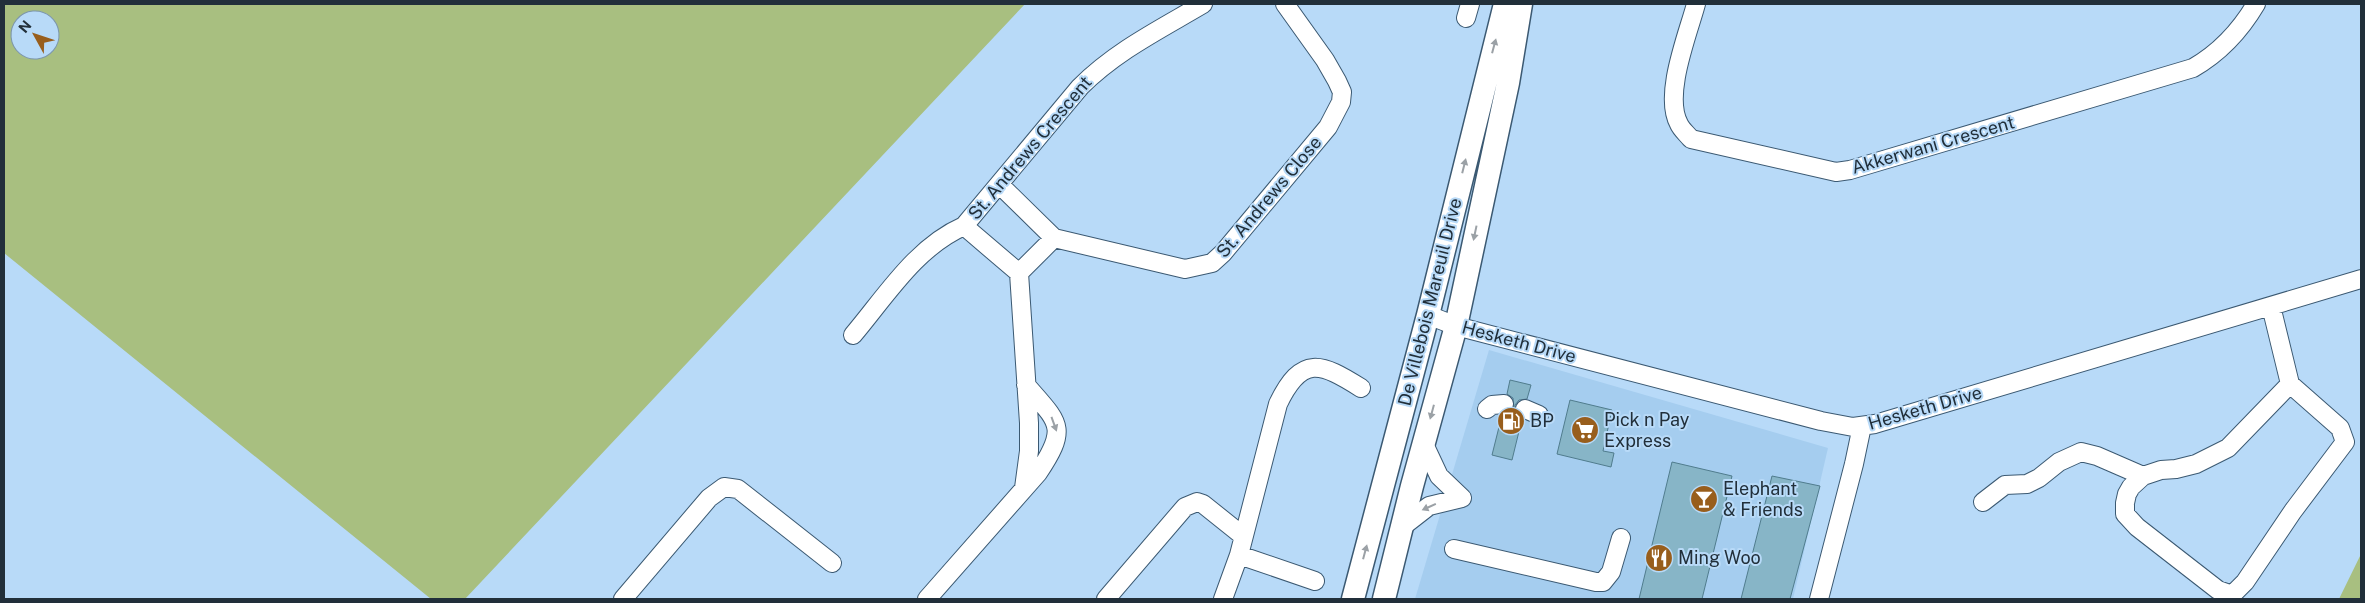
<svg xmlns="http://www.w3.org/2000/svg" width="2365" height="603" viewBox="0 0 2365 603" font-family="'Public Sans',sans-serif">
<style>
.built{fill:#a5cdef}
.green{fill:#a8bf80;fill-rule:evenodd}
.building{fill:#87b5c7;stroke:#507c8d}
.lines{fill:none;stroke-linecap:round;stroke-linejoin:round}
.minor-casing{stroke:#3b5972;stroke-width:20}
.major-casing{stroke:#3b5972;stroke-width:25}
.minor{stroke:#fff;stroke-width:18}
.major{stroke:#fff;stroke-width:22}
.oneway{fill:#9ba1a6}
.labels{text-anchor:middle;stroke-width:4;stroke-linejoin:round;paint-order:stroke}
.street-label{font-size:18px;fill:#212f3a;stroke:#b8daf8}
.poi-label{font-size:18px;fill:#212f3a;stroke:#b8daf8;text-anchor:start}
</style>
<rect width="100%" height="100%" fill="#b8daf8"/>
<path class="built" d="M1489,350L1828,448L1793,599H1415Z"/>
<path class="green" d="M4,4H1025L465,599H431L4,253ZM20,20H50V50H20Z
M2361,554V599H2339Z"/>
<path class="building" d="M1510,380L1531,385L1527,399L1519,400L1515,405L1516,415L1522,419L1512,460L1492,455L1502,415L1510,413L1514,408L1513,398L1507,394Z
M1570,400L1612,410L1603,451L1614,453L1611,467L1557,454Z
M1672,462L1732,476L1702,599H1639Z
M1772,476L1820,486L1790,599H1741Z"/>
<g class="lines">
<g class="minor-casing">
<path id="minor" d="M1696,4C1688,34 1663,95 1679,124C1681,129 1687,134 1691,139L1836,172L1850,170L2193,68C2221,52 2240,31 2256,4
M1466,18L1470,4
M1000,185L1054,238L1185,269L1212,263L1223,253L1328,127L1341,102L1342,92L1337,81L1325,60L1285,4
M964,226L1019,273L1029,423V451L1024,488
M1019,273L1054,238
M2271,306L2290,384L2340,428L2345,442L2293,511L2245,582L2232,595L2218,590L2137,527L2125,514V503L2127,494L2131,487L2143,476L2161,470L2176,469L2196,464L2228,448L2290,384
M1428,315L1456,326L1821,421L1853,427L1875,424L2361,279
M853,335C886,296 916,247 964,226L1080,87C1116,51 1159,30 1203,4
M1487,409L1492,405L1504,404
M1525,409L1539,415
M1424,444L1439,476L1462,498
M1983,502L2005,485L2027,484L2039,478L2059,462L2081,452L2097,456L2143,476
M1402,527L1429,506L1462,498
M1454,549L1596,582H1603L1611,572L1621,538
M1239,555L1315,581
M623,599L709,498L724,487L738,489L832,563
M927,599L1038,473C1069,427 1059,423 1026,385
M1106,599L1185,507L1197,502L1203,504L1243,536
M1223,599L1239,555L1278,404C1302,354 1321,363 1361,388
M1819,599L1854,464L1862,426"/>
</g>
<g class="major-casing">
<path id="major" d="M1353,599L1428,315L1505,4
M1384,599L1412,486L1456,326L1508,83L1521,4"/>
</g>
<use href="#minor" class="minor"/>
<use href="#major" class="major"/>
</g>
<defs><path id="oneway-solid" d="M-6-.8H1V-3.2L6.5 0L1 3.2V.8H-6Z" transform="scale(1.25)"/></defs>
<g class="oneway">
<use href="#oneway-solid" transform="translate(1494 46) rotate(-75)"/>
<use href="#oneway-solid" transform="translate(1464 166) rotate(-76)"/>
<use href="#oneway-solid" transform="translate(1475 233) rotate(102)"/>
<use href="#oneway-solid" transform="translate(1432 412) rotate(105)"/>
<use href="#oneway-solid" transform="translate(1054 424) rotate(70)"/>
<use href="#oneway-solid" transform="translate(1429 507) rotate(156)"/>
<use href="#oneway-solid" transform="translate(1365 552) rotate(-75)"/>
</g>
<defs>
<g id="fuel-disc" transform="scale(1.4375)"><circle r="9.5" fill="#985e1c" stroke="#b8daf8"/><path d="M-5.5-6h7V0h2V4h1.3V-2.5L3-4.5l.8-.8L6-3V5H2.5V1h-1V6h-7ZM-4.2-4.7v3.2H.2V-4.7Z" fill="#fff"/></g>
<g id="supermarket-disc" transform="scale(1.4375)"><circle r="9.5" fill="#985e1c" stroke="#b8daf8"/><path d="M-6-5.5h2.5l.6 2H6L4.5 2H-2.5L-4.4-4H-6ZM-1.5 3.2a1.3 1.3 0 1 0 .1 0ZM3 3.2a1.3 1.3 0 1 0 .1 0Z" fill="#fff"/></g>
<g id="bar-disc" transform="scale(1.4375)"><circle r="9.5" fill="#985e1c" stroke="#b8daf8"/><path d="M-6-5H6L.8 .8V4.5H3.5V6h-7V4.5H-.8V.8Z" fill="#fff"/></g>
<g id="restaurant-disc" transform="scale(1.4375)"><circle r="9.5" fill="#985e1c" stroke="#b8daf8"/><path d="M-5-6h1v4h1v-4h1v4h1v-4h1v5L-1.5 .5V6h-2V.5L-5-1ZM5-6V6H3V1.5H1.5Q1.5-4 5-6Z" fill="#fff"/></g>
</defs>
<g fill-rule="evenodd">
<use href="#fuel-disc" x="1511" y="421"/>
<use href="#supermarket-disc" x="1585" y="430"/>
<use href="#bar-disc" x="1704" y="499"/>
<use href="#restaurant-disc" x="1659" y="558"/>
</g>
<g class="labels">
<g class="street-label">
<text transform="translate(1933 145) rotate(-16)" y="6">Akkerwani Crescent</text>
<text transform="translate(1030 148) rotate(-50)" y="6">St. Andrews Crescent</text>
<text transform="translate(1269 197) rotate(-50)" y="6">St. Andrews Close</text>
<text transform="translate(1430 302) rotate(-76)" y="6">De Villebois Mareuil Drive</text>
<text transform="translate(1519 342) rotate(15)" y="6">Hesketh Drive</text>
<text transform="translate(1925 408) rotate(-16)" y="6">Hesketh Drive</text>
</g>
<g class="poi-label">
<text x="1604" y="426">Pick n Pay<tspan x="1604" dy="21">Express</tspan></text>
<text x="1530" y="427">BP</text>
<text x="1723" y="495">Elephant<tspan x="1723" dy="21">&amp; Friends</tspan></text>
<text x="1678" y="564">Ming Woo</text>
</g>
</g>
<rect width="2365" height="603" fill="none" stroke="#212f3a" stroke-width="10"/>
<g transform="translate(35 35) rotate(310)"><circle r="24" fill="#b8daf8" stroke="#7c96ac"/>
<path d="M0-4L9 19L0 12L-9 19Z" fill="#985e1c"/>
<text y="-8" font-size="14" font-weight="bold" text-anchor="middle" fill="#212f3a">N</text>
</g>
</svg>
